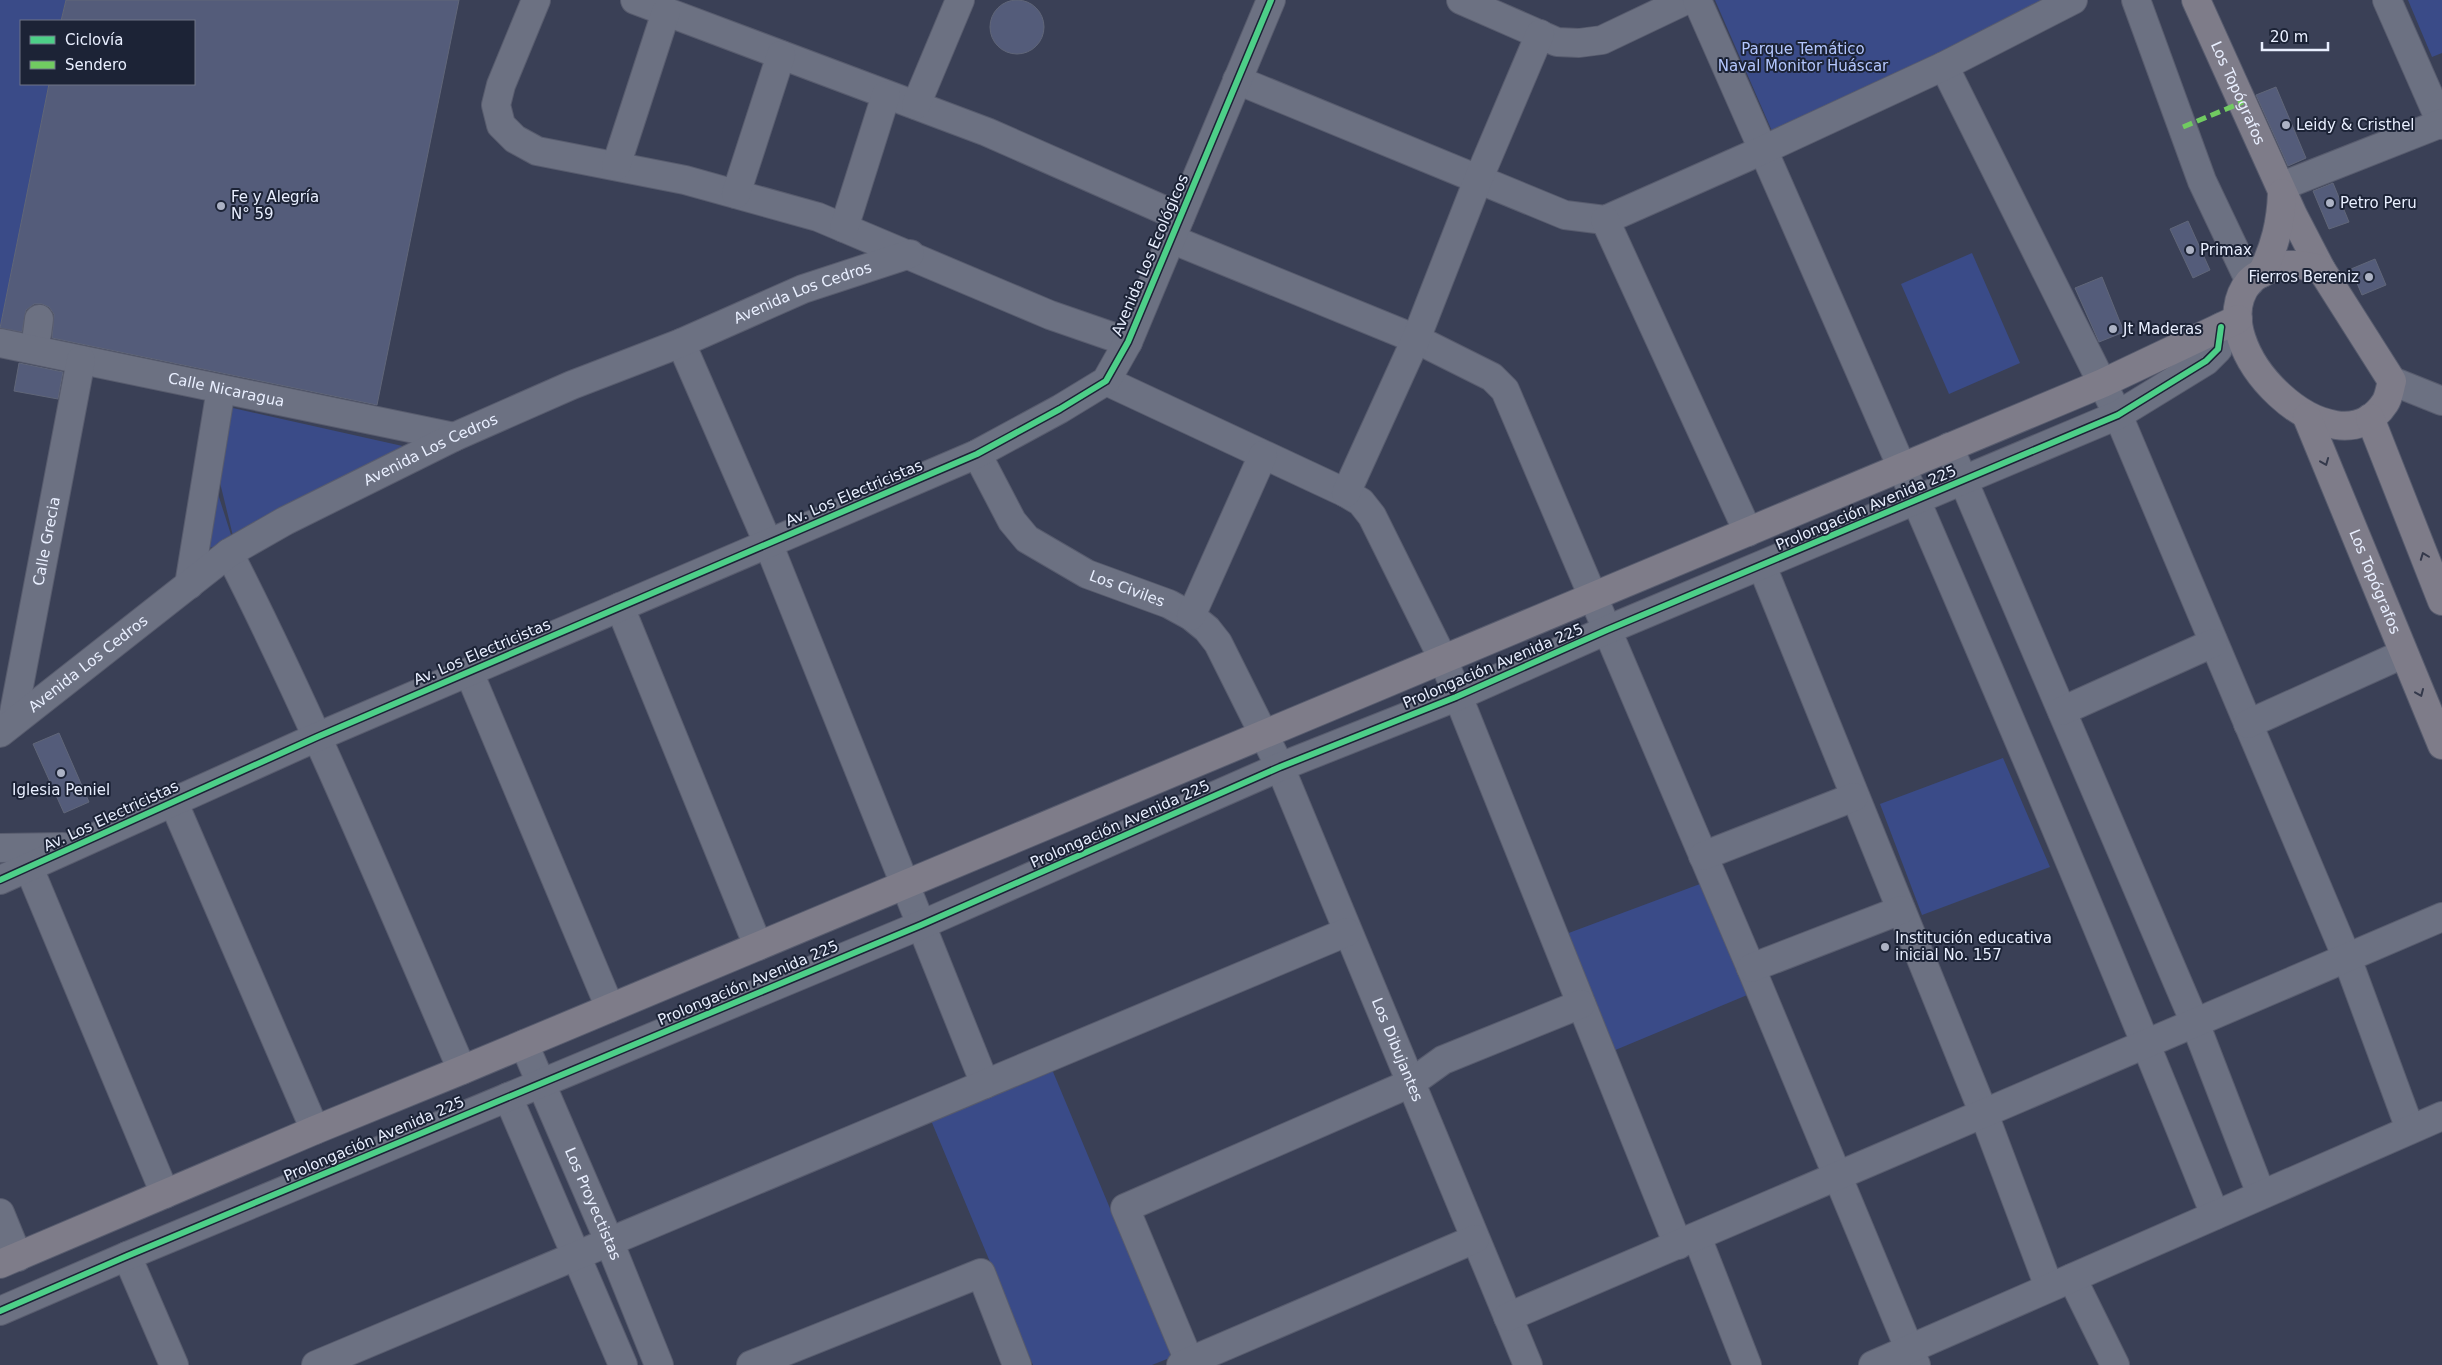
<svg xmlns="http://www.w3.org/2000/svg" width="2442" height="1365" viewBox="0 0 2442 1365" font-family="'DejaVu Sans',sans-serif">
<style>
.green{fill:#3a4b88}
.building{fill:#545c7a;stroke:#606679}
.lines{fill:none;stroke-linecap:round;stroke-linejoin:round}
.minor-casing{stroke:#585c6e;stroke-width:30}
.major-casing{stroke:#585c6e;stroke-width:30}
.minor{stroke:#6c7182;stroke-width:28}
.major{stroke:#7e7c89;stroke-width:28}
.quiet{stroke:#71cb61;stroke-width:5;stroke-dasharray:10 5;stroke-linecap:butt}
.cycleway-casing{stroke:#1c2336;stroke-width:9}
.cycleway{stroke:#4dcf88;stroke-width:6}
.oneway{stroke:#34394b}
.poi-dot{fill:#acb2c4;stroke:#1c2336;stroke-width:2}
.labels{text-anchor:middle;stroke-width:4;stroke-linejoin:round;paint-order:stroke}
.park-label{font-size:15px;fill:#b4c7fe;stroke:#1c2336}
.street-label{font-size:15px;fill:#e9efff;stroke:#1c2336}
.poi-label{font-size:15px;fill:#e9efff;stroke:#1c2336;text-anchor:start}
</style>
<rect width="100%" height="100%" fill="#3a4056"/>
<path class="green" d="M0,0H66L61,21H21V84H49L0,329Z
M1715,0H2051L1775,138Z
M2408,0H2442V53L2432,57Z
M1972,253L2020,363L1949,394L1901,284Z
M224,406L407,447L233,536L213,454Z
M211,472L233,541L202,550Z
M2003,758L2050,867L1922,915L1880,804Z
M1700,884L1752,993L1613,1051L1566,934Z
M1051,1067L1172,1357L1152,1365H1033L930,1118Z"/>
<path class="building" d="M66,0H459L377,405L52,338L54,314L49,307L42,304H34L26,310L22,332L0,328L49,84H194V21H61Z
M990 27a27 27 0 1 1 54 0a27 27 0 1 1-54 0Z
M2276,87L2306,158L2288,166L2256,95Z
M2333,183L2349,222L2329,229L2313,191Z
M2188,221L2210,270L2193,278L2170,229Z
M2375,259L2386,285L2362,295L2351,269Z
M2102,277L2124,332L2099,342L2075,288Z
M19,363L63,372L58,399L14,391Z
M59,733L89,802L64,813L33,744Z"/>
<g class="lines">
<g class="minor-casing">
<g id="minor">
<path d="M536,0L501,85L496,105L501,125L515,139L537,151L685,180L818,217L1050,315L1128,342"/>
<path d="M635,0L987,132L1180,217"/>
<path d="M1461,0L1557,42L1579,43L1602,40L1686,0"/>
<path d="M1697,0C1875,403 2051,806 2215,1215"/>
<path d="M2136,0L2202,181L2250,282"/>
<path d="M2387,0L2442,125"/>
<path d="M1944,66L2118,415L2347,958L2410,1129"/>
<path d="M1237,80L1565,215L1605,220L1763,150L1944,66L2073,0"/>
<path d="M916,105L960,0"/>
<path d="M616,166L666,12"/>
<path d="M2282,186L2442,123"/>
<path d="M736,194L781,55"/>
<path d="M1605,220L1748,532"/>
<path d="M844,228L886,95"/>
<path d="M1171,239L1416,339L1492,377L1505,390L1751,968L1916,1365"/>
<path d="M37,334L39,319"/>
<path id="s1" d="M0,343L454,437"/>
<path d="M681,343L768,543L985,1084"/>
<path d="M1106,381L1346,493L1361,502L1372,516L1443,659L1678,1245"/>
<path d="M2392,381L2442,401"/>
<path d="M1949,447L2195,1023L2261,1194"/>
<path id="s2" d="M977,454L1012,521L1027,539L1087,574L1169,604L1191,616L1207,629L1218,643L1280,767L1528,1365"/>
<path d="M1346,493L1416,339L1478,180L1540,34"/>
<path d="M229,553C315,722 387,897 462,1070"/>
<path d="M1762,566L1984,1114L2049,1287"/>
<path d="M189,585L221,389"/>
<path d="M620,607L758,946"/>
<path d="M1191,616L1263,455"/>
<path d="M469,672L610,1008"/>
<path d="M2062,711L2213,643"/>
<path id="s3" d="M12,723L81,360"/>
<path d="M2248,724L2403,654"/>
<path id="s4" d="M0,733L229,553L285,521L454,437L572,385L681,343L803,289L910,254"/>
<path d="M173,801L315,1130"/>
<path d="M0,848L63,847"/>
<path d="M1703,856L1854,797"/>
<path d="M29,868L165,1194"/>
<path d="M0,880L317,737L977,454L1060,409L1106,381L1128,342L1271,0"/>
<path d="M1751,968L1901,910"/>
<path id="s5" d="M524,1044L609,1241L659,1365"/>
<path d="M508,1097L623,1365"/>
<path d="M0,1213L18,1257"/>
<path d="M1697,1237L1747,1365"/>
<path d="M127,1256L174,1365"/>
<path d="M2072,1278L2115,1365"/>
<path d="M0,1311L127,1256L921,925L1280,767L1456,697L1607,630L2118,415L2206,361L2218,349L2221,327"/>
<path d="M1508,1317L2442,917"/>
<path d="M1189,1361L1125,1208L1411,1083L1443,1060L1581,1004"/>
<path d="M316,1365L1347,932"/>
<path d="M751,1365L981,1273L1017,1365"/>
<path d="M1181,1365L1475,1239"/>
<path d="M1873,1365L2442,1116"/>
</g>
</g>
<g class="major-casing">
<g id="major">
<path id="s6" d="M2196,0L2293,215L2321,269"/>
<path d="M2279,265H2301L2321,269L2392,381C2390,388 2389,397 2385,403C2336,479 2197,345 2249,282C2256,274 2269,270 2279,265Z"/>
<path d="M2262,273C2275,246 2281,223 2282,193"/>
<path id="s7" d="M2307,417L2442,745"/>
<path d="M2370,418L2442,601"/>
<path d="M0,1264L315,1130L462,1070L2103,383L2238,319"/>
</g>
</g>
<use href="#minor" class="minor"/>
<use href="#major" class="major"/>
<path class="quiet" d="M2183,127L2243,102"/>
<g class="cycleway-casing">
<path id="cycleway" d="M0,880L317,737L977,454L1060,409L1106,381L1128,342L1271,0
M0,1311L127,1256L921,925L1280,767L1456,697L1607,630L2118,415L2206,361L2218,349L2221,327"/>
</g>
<use href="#cycleway" class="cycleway"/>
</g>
<defs><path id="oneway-chevron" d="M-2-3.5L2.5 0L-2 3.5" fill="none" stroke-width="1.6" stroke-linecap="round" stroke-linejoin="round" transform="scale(1.25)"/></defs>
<g class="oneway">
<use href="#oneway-chevron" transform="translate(2325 462) rotate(68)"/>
<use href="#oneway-chevron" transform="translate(2424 556) rotate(-111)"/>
<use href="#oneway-chevron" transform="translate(2420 693) rotate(67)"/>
</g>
<g class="poi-dot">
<circle cx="2286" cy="125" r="5"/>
<circle cx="2330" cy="203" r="5"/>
<circle cx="221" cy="206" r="5"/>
<circle cx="2190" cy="250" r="5"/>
<circle cx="2369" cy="277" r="5"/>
<circle cx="2113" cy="329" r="5"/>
<circle cx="61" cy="773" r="5"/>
<circle cx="1885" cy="947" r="5"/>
</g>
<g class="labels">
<g class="park-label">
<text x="1803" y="54">Parque Temático<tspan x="1803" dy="17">Naval Monitor Huáscar</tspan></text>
</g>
<g class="street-label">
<text dy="5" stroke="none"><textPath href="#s6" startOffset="102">Los Topógrafos</textPath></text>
<text transform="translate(1150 255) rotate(-67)" y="5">Avenida Los Ecológicos</text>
<text dy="5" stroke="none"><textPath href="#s4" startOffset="922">Avenida Los Cedros</textPath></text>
<text dy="5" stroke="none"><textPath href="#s1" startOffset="231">Calle Nicaragua</textPath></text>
<text dy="5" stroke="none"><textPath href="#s4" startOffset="518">Avenida Los Cedros</textPath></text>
<text transform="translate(854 493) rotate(-23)" y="5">Av. Los Electricistas</text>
<text transform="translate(1866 508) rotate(-23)" y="5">Prolongación Avenida 225</text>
<text dy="5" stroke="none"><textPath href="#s3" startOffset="185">Calle Grecia</textPath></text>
<text dy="5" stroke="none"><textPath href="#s7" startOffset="178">Los Topógrafos</textPath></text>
<text dy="5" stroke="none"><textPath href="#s2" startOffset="211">Los Civiles</textPath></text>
<text transform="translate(482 652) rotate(-23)" y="5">Av. Los Electricistas</text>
<text dy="5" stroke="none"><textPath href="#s4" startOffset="112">Avenida Los Cedros</textPath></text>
<text transform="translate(1493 666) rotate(-23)" y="5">Prolongación Avenida 225</text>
<text transform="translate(111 816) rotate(-25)" y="5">Av. Los Electricistas</text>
<text transform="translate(1120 824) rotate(-24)" y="5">Prolongación Avenida 225</text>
<text transform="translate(748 983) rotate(-23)" y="5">Prolongación Avenida 225</text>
<text dy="5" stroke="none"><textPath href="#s2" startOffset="764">Los Dibujantes</textPath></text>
<text transform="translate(374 1139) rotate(-23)" y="5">Prolongación Avenida 225</text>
<text dy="5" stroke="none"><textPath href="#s5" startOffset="174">Los Proyectistas</textPath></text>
</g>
<g class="poi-label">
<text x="2296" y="130">Leidy &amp; Cristhel</text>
<text x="231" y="202">Fe y Alegría<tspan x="231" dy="17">N° 59</tspan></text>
<text x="2340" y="208">Petro Peru</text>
<text x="2200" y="255">Primax</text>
<text x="2359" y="282" text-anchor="end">Fierros Bereniz</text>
<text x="2123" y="334">Jt Maderas</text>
<text x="61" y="795" text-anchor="middle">Iglesia Peniel</text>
<text x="1895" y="943">Institución educativa<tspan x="1895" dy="17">inicial No. 157</tspan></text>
</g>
</g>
<rect x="20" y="20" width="175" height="65" fill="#1c2336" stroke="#6e7586"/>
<rect x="30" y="36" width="25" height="8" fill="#4dcf88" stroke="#6e7586"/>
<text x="65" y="45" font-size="15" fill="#e9efff">Ciclovía</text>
<rect x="30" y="61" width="25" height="8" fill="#71cb61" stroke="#6e7586"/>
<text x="65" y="70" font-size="15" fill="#e9efff">Sendero</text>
<path d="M2262 42v8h66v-8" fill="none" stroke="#e9efff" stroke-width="2.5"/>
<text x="2270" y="42" font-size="15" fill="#e9efff" stroke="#1c2336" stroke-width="4" paint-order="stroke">20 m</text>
</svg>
